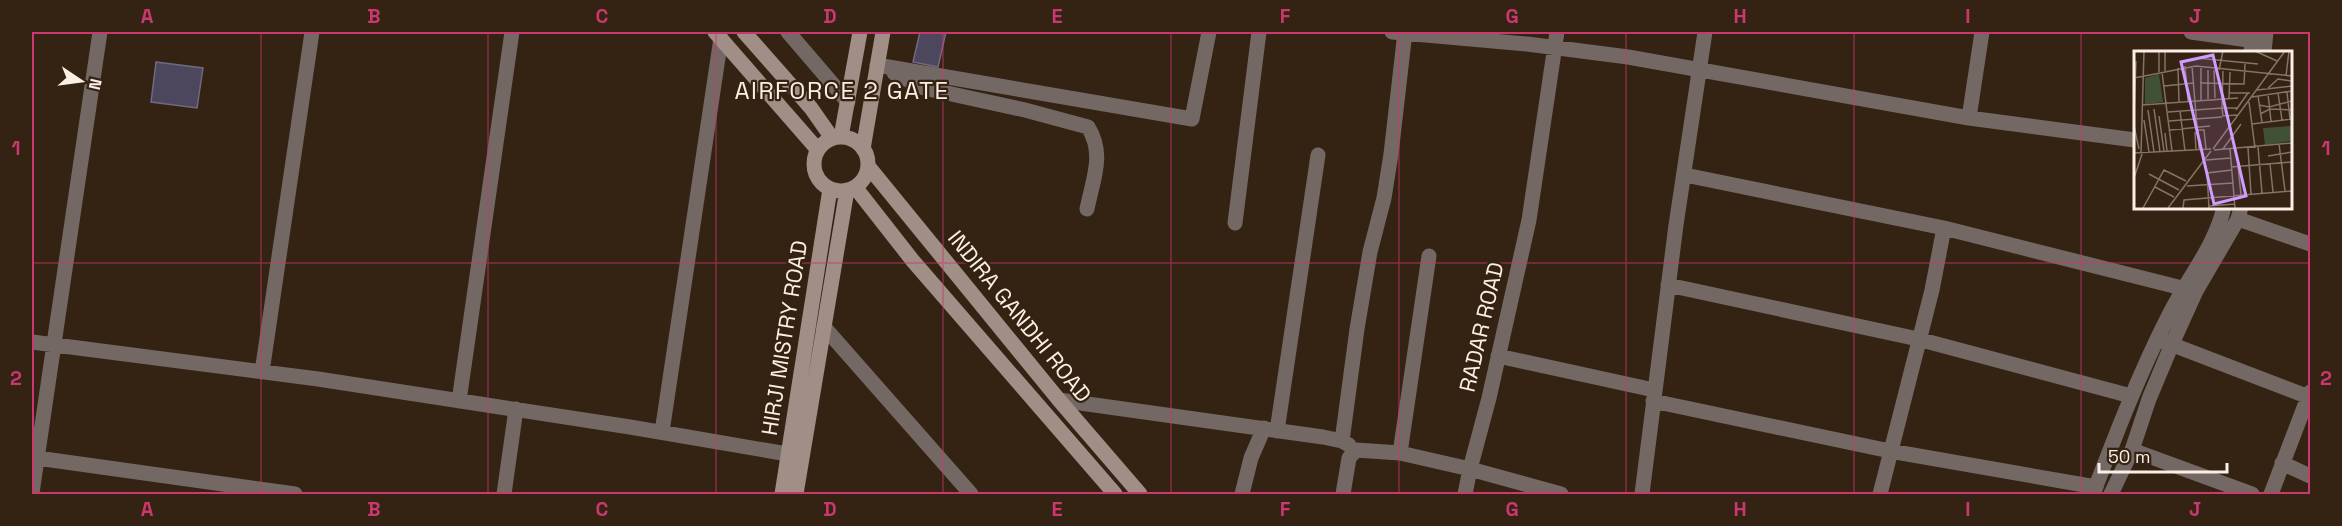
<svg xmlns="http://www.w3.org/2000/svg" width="2342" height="526" viewBox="0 0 2342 526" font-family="'Space Grotesk',sans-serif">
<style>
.building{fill:#4c475d;stroke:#6f6a81;stroke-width:1.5}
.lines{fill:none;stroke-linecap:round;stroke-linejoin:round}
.minor{stroke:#746864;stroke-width:15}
.tertiary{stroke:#746864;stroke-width:15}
.secondary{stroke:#a18e86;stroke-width:15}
.grid{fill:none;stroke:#cb3870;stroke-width:1.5;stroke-opacity:0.55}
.labels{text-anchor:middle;stroke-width:4.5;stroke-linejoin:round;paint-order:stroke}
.street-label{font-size:22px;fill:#fbefe5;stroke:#342213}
.neighbourhood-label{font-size:24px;letter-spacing:1.5px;fill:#fbefe5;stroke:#342213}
.inset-road{fill:none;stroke:#847467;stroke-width:1.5}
.view{fill:#d09dff;fill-opacity:0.15;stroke:#d09dff;stroke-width:3}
.inset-edge{fill:none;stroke:#fbefe5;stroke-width:3}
.neatline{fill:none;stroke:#cb3870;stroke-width:2}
.grid-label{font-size:20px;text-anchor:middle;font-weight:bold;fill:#cb3870}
</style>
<rect width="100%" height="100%" fill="#342213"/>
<path class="building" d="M920,32H946L938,67L913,62Z
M156,62L203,68L197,108L151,102Z"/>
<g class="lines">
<path class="minor" d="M788,32L848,102
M1392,32L1527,44L1628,57L1969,118L2135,140
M2191,32L2263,42
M877,65L1192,119L1209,32
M894,73L924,88L1025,110L1088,127C1105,154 1093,179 1087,209
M1969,118L1982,32
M1685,175L1944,228L2182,288
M2238,219L2310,244
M1235,223L1259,32
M1668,285L1918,339L2131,396
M824,327L971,494
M2160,340L2309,397
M32,342L318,379L630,427L799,456
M1498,356L1654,390
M262,372L312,32
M1059,400L1323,437L1342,441L1349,445
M459,401L512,32
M1653,401L1890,451L2096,487
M1277,431L1318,155
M662,432L721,38
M1342,441L1357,329L1370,252L1384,198L1391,154L1405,32
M2132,450L2252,494
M1400,453L1429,256
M37,458L295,494
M2282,463L2310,476
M32,493L100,32
M504,494L516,409
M1242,494L1251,458L1264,428
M1343,494L1349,458L1356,450L1400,453L1470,469L1489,398L1529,220L1557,32
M1465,494L1470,469L1561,494
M1642,494L1676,225L1705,32
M1880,494L1932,290L1944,228
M2271,494L2310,392"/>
<path class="tertiary" d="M2251,52L2253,32
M2264,52L2266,32
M2093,494C2116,434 2139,374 2168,317C2186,280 2215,247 2224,207
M2111,494L2132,450L2149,399L2172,344L2196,291L2238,219L2241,207"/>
<path class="secondary" d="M715,32L818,150
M744,32L811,108L832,138
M841,137L860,32
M814 164a27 27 0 1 1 54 0a27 27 0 1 1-54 0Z
M863,149L883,32
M868,166L1059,400L1140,494
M855,187L913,261L1115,494
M782,494L830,189
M796,494L847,190"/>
</g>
<path class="grid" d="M261,32V494M488,32V494M716,32V494M943,32V494M1171,32V494M1399,32V494M1626,32V494M1854,32V494M2081,32V494M32,263H2310"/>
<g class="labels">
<g class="street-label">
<text transform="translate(1020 316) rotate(51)" y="8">INDIRA GANDHI ROAD</text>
<text transform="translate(1481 327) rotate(-77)" y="8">RADAR ROAD</text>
<text transform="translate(784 338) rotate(-81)" y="8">HIRJI MISTRY ROAD</text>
</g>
<g class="neighbourhood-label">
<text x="842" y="99">AIRFORCE 2 GATE</text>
</g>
</g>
<g transform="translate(2134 51)">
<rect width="158" height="158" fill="#342213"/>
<path d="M25,23L29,51L11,53V27ZM157,75V90L131,94L129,77Z" fill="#405135"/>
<path class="inset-road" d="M121,0L143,10M63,7L124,13M51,15L54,50M58,15L63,76M44,17L45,51M67,17V49M80,19L81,47M85,19L89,0M31,20V0M89,20L88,57H103M25,21V0M28,21L38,100M152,25L155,0M0,27L62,15L158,25M66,32L110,33L111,13M30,35L60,32M134,37L144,28L158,30M123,39L158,35M153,41L156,68M95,42H116M144,42L148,69M134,43L137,70M124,45L128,71M118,46L158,40M95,47L96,21M74,48V19M115,51L121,97M8,54L104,47M125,54L135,56L158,50M20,58L26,101M14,59L20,101M102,59L114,42M46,60L51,100M34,61L88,57L89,65L103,64M126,63L136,58L158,59M0,64L2,10M25,65L30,100M10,69L15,101M35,70L88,66M118,73L158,68M0,75L5,98M36,79L76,75M64,79H70L72,98M64,79L65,98M61,81L62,99M31,82L33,100M145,93L151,140M124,96L128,142M114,97L117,143M79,98L151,0M89,98L107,73M96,98L101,157M80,99L158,92M0,102L77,98M7,102L10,0M134,105L158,101M72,109L97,107M136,113L139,141M104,115L107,144M97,116L158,111M15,123L45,139M0,127L8,103M53,135L99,132M21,136L40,146M75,155L101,153M9,157L30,119L52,130M34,157L77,100M49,157L50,149L158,140M75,157L73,122L98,119"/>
<path class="view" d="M79,4L112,145L80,153L47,11Z"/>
<rect width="158" height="158" class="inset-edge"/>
</g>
<rect width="2342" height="526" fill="none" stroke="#342213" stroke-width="66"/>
<g transform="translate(81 81) rotate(103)" stroke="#342213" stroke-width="4.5" paint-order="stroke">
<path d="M0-4.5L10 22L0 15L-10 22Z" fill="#fbefe5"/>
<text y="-9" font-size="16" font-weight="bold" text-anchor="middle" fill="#fbefe5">N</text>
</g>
<path d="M2099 463v9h128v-9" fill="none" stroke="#fbefe5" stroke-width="3"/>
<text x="2108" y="463" font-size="18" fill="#fbefe5" stroke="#342213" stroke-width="4.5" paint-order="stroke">50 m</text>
<rect x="33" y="33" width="2276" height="460" class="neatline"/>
<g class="grid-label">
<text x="147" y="23">A</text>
<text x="374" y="23">B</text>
<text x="602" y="23">C</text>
<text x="830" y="23">D</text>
<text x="1057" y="23">E</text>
<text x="1285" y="23">F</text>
<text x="1512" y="23">G</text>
<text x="1740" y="23">H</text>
<text x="1968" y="23">I</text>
<text x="2195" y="23">J</text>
<text x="16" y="155">1</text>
<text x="2326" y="155">1</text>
<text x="16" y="385">2</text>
<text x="2326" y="385">2</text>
<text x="147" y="516">A</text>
<text x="374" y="516">B</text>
<text x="602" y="516">C</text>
<text x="830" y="516">D</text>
<text x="1057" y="516">E</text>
<text x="1285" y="516">F</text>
<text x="1512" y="516">G</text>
<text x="1740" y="516">H</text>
<text x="1968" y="516">I</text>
<text x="2195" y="516">J</text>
</g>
</svg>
